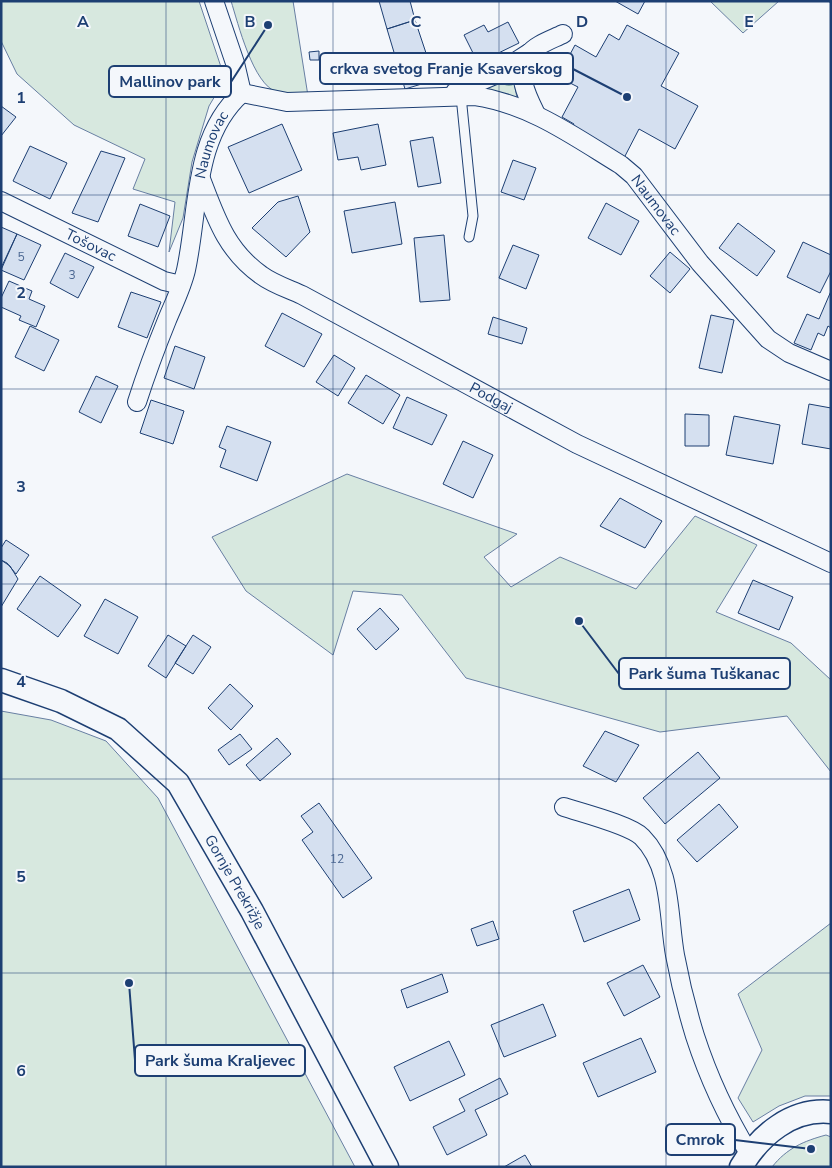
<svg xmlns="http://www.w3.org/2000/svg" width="832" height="1168" viewBox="0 0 832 1168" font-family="'Nunito Sans',sans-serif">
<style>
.green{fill:#d7e8df;stroke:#687fa3}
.building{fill:#d5e0f0;stroke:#1d3f73}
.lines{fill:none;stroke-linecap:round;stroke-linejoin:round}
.service-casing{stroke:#1d3f73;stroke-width:11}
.minor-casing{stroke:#1d3f73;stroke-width:20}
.tertiary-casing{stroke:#1d3f73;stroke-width:25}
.service{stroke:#f4f7fb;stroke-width:9}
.minor{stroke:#f4f7fb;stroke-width:18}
.tertiary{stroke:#f4f7fb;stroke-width:22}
.wall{stroke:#1d3f73;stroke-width:2.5}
.tree{fill:#86aba6}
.grid{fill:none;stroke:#1d3f73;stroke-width:1;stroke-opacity:0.55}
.labels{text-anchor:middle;stroke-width:4;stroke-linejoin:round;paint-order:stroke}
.number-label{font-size:12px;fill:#4b6792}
.street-label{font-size:15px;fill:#1d3f73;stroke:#f4f7fb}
.grid-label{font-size:16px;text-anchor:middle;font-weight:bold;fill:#1d3f73;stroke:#f4f7fb;stroke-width:4;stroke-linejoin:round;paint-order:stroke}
.leader{fill:none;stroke:#1d3f73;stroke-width:2}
.callout-dot{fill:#1d3f73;stroke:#f4f7fb;stroke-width:2}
.callout{fill:#f4f7fb;stroke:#1d3f73;stroke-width:2}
.callout-label{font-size:16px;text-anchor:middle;font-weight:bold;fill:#1d3f73}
</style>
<rect width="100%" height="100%" fill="#f4f7fb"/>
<path class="green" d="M1,1H199L225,79L209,106L192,162L183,218L169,252L175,202L133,189L145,159L74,125L17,74L1,41Z
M231,1H293L308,96C298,95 286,95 277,92C253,85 238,23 231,1Z
M710,1H779L743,33Z
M512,72L517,98L485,92L484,84Z
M347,474L517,534L484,557L511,587L560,557L636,589L695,516L757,545L716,612L791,643L831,680V772L787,716L660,732L466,678L402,595L353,591L333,655L246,591L212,537Z
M1,711L51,720L106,741L158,798L355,1167H1Z
M831,923V1096H805L779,1106L753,1122L738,1098L762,1050L738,994Z
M826,1135L831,1137V1167H772C787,1148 804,1141 826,1135Z"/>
<path class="building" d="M379,1H410L415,20L387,29Z
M615,1H645L638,14Z
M415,20L435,80L405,89L387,29Z
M508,22L519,43L478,63L464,35L484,25L488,32Z
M627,25L679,53L661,86L698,106L675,149L639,129L624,158L571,129L574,124L562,117L578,87L558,77L575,45L596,57L609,34L619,40Z
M319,51V60H310L309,52Z
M1,106L16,117L1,136Z
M282,124L302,170L249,193L228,147Z
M378,124L386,165L361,170L358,157L338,160L333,133Z
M433,137L441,183L418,187L410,141Z
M30,146L67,163L50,199L13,181Z
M101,151L125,158L98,222L72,213Z
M513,160L536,168L524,200L501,192Z
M298,196L310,232L286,257L252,228L278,202Z
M395,202L402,244L352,253L344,211Z
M606,203L639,221L621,255L588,238Z
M140,204L170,216L158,247L128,236Z
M738,223L775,251L757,276L719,248Z
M1,227L17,234L1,268Z
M17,234L41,245L24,280L1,270Z
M444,235L450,300L420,302L414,238Z
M803,242L831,255V271L820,293L787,277Z
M513,245L539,255L526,289L499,278Z
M670,252L690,269L670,293L650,276Z
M65,253L94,267L78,298L50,283Z
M9,281L32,291L29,299L45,306L36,327L19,320L21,316L1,307V298Z
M831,291V328L828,326L824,336L818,333L811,350L794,343L807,314L819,319Z
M131,292L161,302L147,338L118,327Z
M282,313L322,334L304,367L265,346Z
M711,315L734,320L722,373L699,368Z
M493,317L527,328L522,344L488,334Z
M30,326L59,340L44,371L15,357Z
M175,346L205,357L194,389L164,378Z
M334,355L355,368L338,396L316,382Z
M366,375L400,395L383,424L348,403Z
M96,376L118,386L101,423L79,412Z
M407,397L447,415L432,445L393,428Z
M151,400L184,411L173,444L140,433Z
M809,404L831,408V449L802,444Z
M685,414L709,415V446H685Z
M734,416L780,425L773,464L726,455Z
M227,426L271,442L257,481L220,467L226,450L219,447Z
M463,441L493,455L473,498L443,484Z
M620,498L662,521L645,548L600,526Z
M6,540L29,555L16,574L7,563L1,560V548Z
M1,560L10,566L18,579L1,607Z
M40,576L81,605L58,637L17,609Z
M753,580L793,597L779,630L738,613Z
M105,599L138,617L118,654L84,636Z
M380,608L399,629L376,650L357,629Z
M168,635L186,646L166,678L148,666Z
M193,635L211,647L193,674L175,663Z
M230,684L253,706L231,730L208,708Z
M605,731L639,745L616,782L583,766Z
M240,734L252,749L229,765L218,750Z
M277,738L291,754L260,781L246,765Z
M698,752L720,778L665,824L643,798Z
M319,803L372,878L343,898L302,840L313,832L301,816Z
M719,804L738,827L697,862L677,840Z
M629,889L640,920L584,942L573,911Z
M493,921L499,939L477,946L471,929Z
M643,965L660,997L624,1016L607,983Z
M442,974L448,992L407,1008L401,990Z
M543,1004L556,1036L504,1057L491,1025Z
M641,1038L656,1072L598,1097L583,1063Z
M449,1041L465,1075L410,1101L394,1067Z
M500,1078L508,1094L475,1110L487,1135L447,1155L433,1127L465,1111L459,1099Z
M525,1155L532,1167H504Z"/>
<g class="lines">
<g class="service-casing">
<path id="service" d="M461,96L473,216L469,237"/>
</g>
<g class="minor-casing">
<g id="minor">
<path d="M214,1L235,63L242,93"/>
<path d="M455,92L495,75L529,53"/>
<path id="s1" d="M242,93L287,102L475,96C530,104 575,137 621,165L634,176L700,263L768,339L789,353L831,371"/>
<path d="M536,114C527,96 515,74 529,54C535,45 553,39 563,34"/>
<path id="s2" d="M201,179C216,218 226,250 261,275C273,284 289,289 302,295L577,444L831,563"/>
<path id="s3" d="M1,201L164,281L181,285"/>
<path id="s4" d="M137,402C146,374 156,347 167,320C174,303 182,287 186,270C199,210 193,136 242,93"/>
<path d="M564,807C582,813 630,825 642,837C672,867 668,916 675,955C680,982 687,1010 695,1036C708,1076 727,1117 749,1153"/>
</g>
</g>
<g class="tertiary-casing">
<g id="tertiary">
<path id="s5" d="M1,680L61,701L118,729L178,783L252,911L387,1167"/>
<path d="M741,1167C760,1135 792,1108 831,1112"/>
</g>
</g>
<use href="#service" class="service"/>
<use href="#minor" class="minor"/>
<use href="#tertiary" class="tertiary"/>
<path class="wall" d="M830,1L831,2"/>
</g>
<circle class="tree" cx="509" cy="78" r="8"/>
<path class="grid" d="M166,1V1167M333,1V1167M499,1V1167M666,1V1167M1,195H831M1,389H831M1,584H831M1,779H831M1,973H831"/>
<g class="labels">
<g class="number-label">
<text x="21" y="261">5</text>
<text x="72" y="279">3</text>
<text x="337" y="863">12</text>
</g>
<g class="street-label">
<text dy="5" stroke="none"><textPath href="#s4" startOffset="269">Naumovac</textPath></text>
<text dy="5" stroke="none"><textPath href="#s1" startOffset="450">Naumovac</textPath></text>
<text dy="5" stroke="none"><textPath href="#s3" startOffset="100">Tošovac</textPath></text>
<text dy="5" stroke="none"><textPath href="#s2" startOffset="376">Podgaj</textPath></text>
<text dy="5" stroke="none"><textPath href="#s5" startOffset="322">Gornje Prekrižje</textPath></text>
</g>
</g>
<g class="grid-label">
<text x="83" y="27">A</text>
<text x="250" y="27">B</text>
<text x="416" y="27">C</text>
<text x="582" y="27">D</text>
<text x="749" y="27">E</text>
<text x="21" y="103">1</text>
<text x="21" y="298">2</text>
<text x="21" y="492">3</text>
<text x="21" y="687">4</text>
<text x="21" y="882">5</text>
<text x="21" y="1076">6</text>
</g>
<path class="leader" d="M627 97L573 69M268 25L231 82M579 621L619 674M129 983L135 1060M811 1149L735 1140"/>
<g class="callout-dot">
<circle cx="627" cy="97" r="5"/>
<circle cx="268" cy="25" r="5"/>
<circle cx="579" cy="621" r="5"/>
<circle cx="129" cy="983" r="5"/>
<circle cx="811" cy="1149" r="5"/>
</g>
<g class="callout">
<rect x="320" y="53" width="253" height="31" rx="5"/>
<rect x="109" y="66" width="122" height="31" rx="5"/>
<rect x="619" y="658" width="171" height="31" rx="5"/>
<rect x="135" y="1045" width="170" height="31" rx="5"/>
<rect x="666" y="1124" width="69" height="31" rx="5"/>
</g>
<g class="callout-label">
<text x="446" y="74">crkva svetog Franje Ksaverskog</text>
<text x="170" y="87">Mallinov park</text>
<text x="704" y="679">Park šuma Tuškanac</text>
<text x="220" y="1066">Park šuma Kraljevec</text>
<text x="700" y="1145">Cmrok</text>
</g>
<rect width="832" height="1168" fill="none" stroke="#1d3f73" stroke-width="5"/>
</svg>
